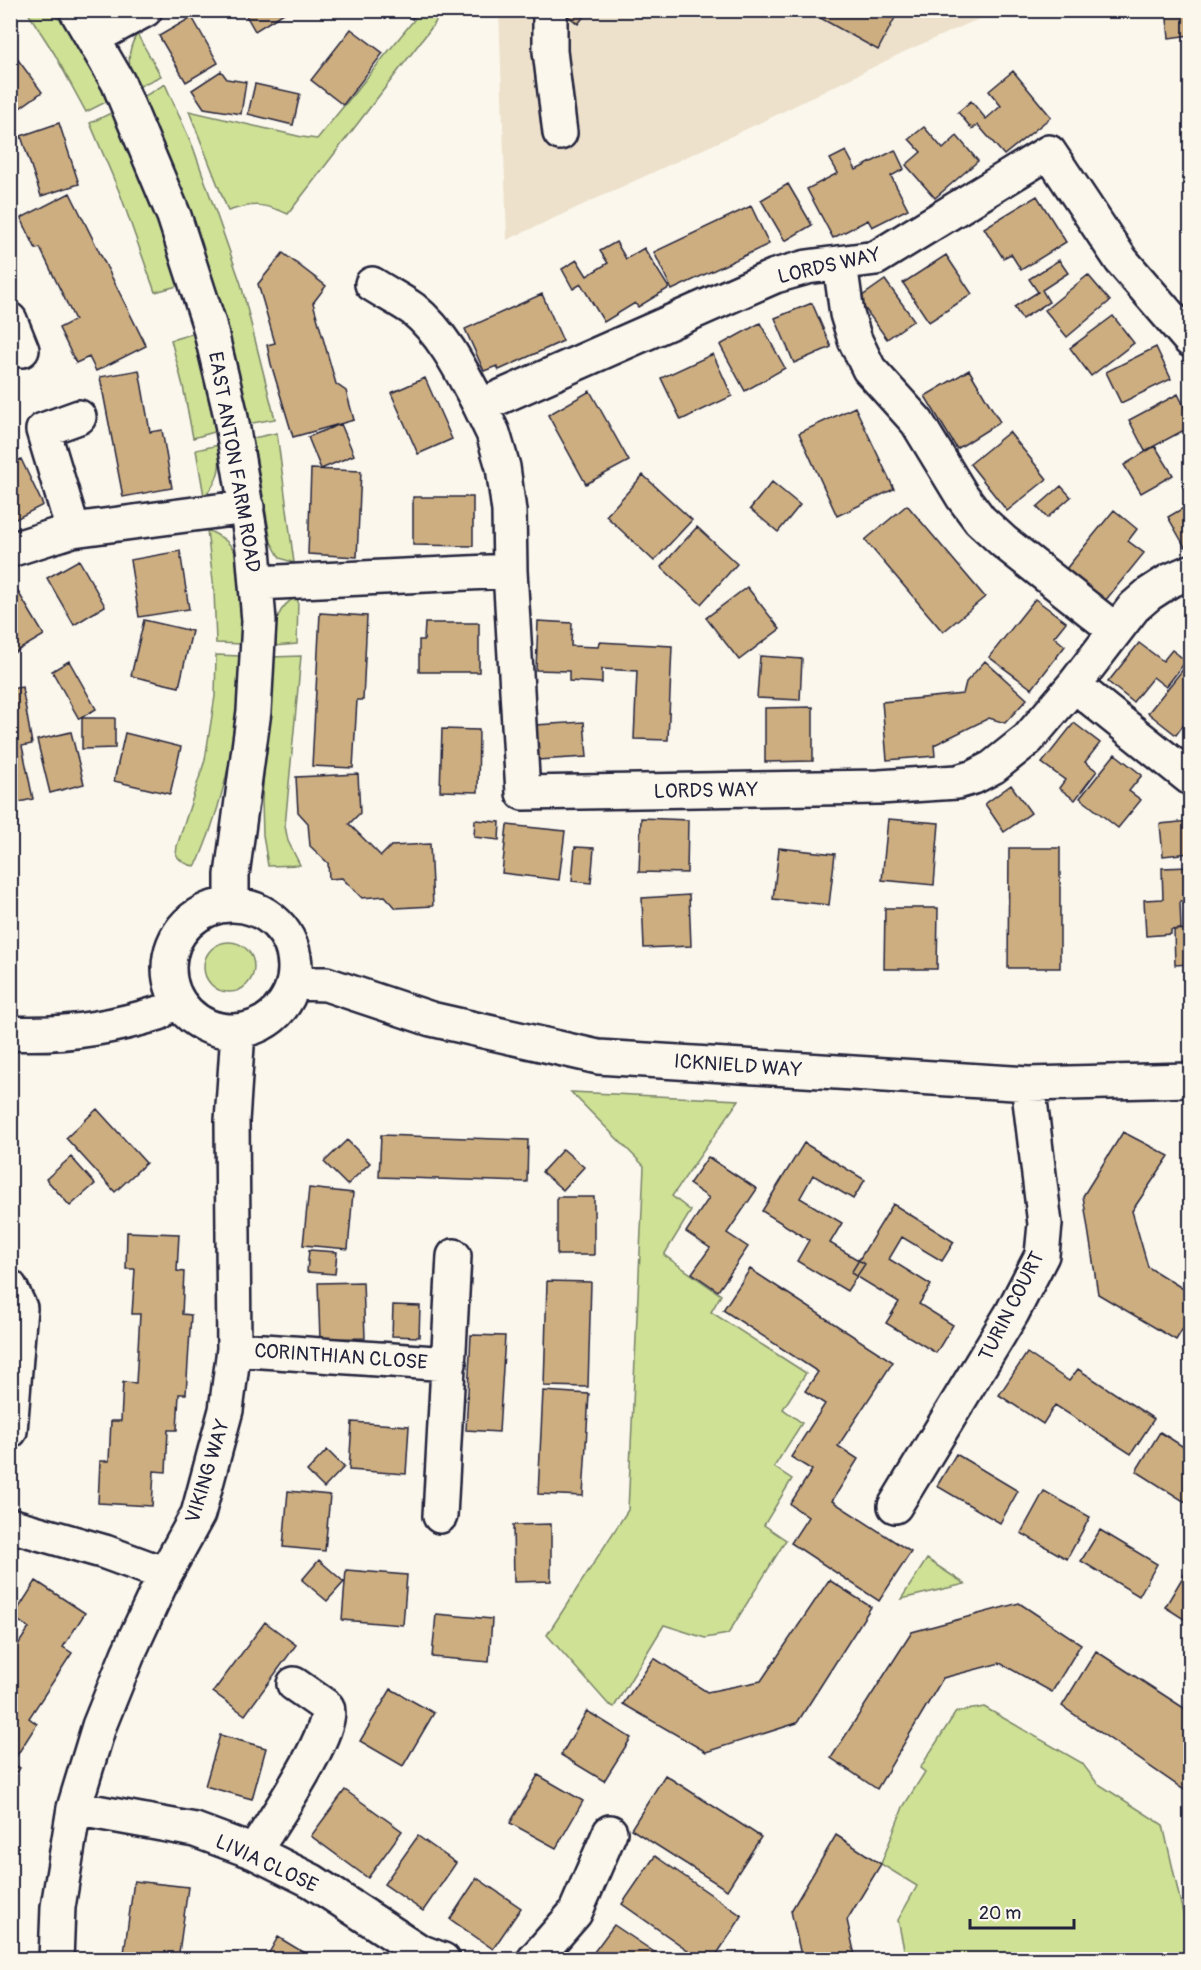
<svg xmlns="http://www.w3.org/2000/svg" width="1201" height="1970" viewBox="0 0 1201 1970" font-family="Pangolin,sans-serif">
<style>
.built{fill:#ede1cc}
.green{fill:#cee195;stroke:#788268;stroke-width:1.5}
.building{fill:#cdae81;stroke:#22223b;stroke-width:1.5}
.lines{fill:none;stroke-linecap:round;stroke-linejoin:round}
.minor-casing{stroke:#22223b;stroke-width:38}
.minor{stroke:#fbf7ec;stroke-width:33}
.labels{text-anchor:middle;stroke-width:5;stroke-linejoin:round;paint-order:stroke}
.street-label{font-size:20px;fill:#22223b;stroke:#fbf7ec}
</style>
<rect width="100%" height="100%" fill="#fbf7ec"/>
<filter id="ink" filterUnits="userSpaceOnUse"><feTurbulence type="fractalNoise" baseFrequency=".0167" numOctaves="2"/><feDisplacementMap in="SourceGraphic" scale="12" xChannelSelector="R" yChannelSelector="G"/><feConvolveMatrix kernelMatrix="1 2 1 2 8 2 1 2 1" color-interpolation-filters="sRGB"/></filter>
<g filter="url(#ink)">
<path class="built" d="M499,11H997L908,50L766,120L507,240Z"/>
<path class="green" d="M422,10L440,11L435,23L288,214C264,203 253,203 228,211L189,111L302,137L317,139Z
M47,12L66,23L110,100L86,112L54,53L28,13Z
M137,34L161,76L138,87C127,68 126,52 137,34Z
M165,84L193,147L241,284L275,419L247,424C224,307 192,206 143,97Z
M113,112L147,186L181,285L155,292L121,196L90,123Z
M195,333L218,431L193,438L183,386L171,340Z
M277,433L294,563L280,558L271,542L253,438Z
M219,445C221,465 220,481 204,496L196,450Z
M207,530C223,537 234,544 238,561L243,644L216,643L214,590Z
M298,596L297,644L274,646C274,624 277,606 298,596Z
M216,655L241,656C240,726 226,795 199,860L195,866C186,865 181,862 176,855L177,846L205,760L215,696Z
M301,656L285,826L288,841L300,865L268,866L263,835L262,801L271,657Z
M204 967a25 25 0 1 1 50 0a25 25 0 1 1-50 0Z
M571,1092L739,1100L672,1196L691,1211L664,1255L721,1295L711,1312L806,1373L783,1409L802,1423L774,1467L792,1479L764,1525L786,1540L728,1634L705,1638L664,1625L614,1707L608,1704L547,1635L628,1510L644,1166Z
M927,1559L965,1584L901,1599Z
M984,1707L1082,1763L1097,1783L1163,1825L1190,1944V1959H906L898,1920L917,1886L881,1864L903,1807L925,1772L920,1768L956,1712Z"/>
<path class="building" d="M243,10H289L255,31Z
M400,10H419L412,19Z
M561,10H589L578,24Z
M806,10H899L878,50Z
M1166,10H1190V35L1169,38Z
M192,17L218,63L186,82L159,36Z
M351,29L383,53L343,105L311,80Z
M10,49L42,92L10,115Z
M221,71L227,79L246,82L241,114L204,108L192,90Z
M1013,71L1051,117L1004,155L978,125L972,129L958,112L971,101L986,119L1001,106L989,91Z
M255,84L300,94L293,125L248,114Z
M59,123L79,184L41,196L21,136Z
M924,127L943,149L957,136L978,161L935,198L906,165L921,152L909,139Z
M895,150L904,169L891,176L908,209L872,227L868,220L833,238L807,189L838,173L830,159L846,151L856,170Z
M788,184L812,225L785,241L761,200Z
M70,193L146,346L96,371L89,357L76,363L59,328L75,320L40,248L36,249L21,218Z
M1037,196L1066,242L1021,270L1011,254L1003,258L984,228Z
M751,206L769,244L672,290L654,252Z
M616,242L626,259L644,248L669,288L638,307L635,303L604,322L581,284L573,289L562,269L577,260L587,276L608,263L600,251Z
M283,253L326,286L313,303L336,384L346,391L354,420L293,437L271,364L267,345L275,343L258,284Z
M946,255L972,294L929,322L903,283Z
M1059,260L1068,273L1042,290L1049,302L1022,319L1014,307L1038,292L1029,279Z
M1088,275L1110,301L1067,337L1045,310Z
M885,280L914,320L887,339L858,299Z
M542,294L563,341L499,370L497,366L484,371L465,329Z
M812,303L831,347L794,363L775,318Z
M1113,316L1134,343L1091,376L1070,348Z
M760,323L785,368L745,391L720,345Z
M1156,347L1171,379L1121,403L1106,372Z
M713,354L732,396L681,420L661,378Z
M139,370L150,432L162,430L172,488L123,497L100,377Z
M969,370L1000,422L957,449L925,396Z
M425,378L452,439L418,454L391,393Z
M590,391L629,461L586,484L548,415Z
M1178,394L1190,418V427L1145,451L1129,420Z
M855,407L894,489L837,516L799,433Z
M341,424L354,455L321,469L308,437Z
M1009,432L1047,479L1007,511L970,464Z
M1155,446L1173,475L1141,493L1124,465Z
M21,459L43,505L10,522V465Z
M311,469L361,471L357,557L308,554Z
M643,475L692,520L654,561L606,516Z
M1190,481V501L1182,485Z
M772,482L800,505L778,532L750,509Z
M1061,486L1071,497L1047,518L1037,507Z
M413,497H473V546L413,545Z
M1190,504V544L1185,547L1168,517Z
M907,505L985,597L943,632L865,540Z
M1114,510L1137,529L1128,541L1144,553L1105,601L1066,569Z
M697,527L737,564L701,604L661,567Z
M180,551L189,609L139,617L130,560Z
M79,560L105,606L74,625L47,578Z
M747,587L780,629L739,660L706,618Z
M17,590L44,635L12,654L10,594Z
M1035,599L1066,622L1054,637L1065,646L1032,689L989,657Z
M320,613L367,616L363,700H357L353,768L312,766Z
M144,620L192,631L179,687L131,676Z
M538,621L572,623L571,646L598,647L599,642L672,646L668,740L634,739L637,671L602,669V683L569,681V671L536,670Z
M425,623H479V672H419V640H424Z
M1139,643L1163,661L1172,650L1186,661L1166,687L1153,677L1133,702L1108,682Z
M760,656L802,659L800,700L757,698Z
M69,661L96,709L79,719L52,671Z
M985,661L1027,699L1005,723L989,718L934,745L935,756L887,760L882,702L963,694L966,682Z
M1184,668L1190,674V716L1176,735L1148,713Z
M22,687L32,744L22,746L33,799L10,804V748L15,747L10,727V689Z
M813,707V761L765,762V708Z
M82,718H115V748L82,749Z
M584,722L587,757L537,760L535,725Z
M1074,723L1100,743L1085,762L1097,771L1075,800L1059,788L1065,780L1042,763Z
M442,729L479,730L478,792L440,791Z
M71,732L84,784L50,793L37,740Z
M125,733L181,747L170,794L114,781Z
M1115,754L1142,775L1129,791L1141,800L1118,828L1080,798Z
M358,774L360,813L349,824L381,856L391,846L430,844L433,906L396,908L385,896L362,898L342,878L329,879L328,863L310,846L308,823L298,812L296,777Z
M1011,785L1031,813L1004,832L985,804Z
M641,818L688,820L687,873L639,872Z
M888,819L939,823L934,885L882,880Z
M475,820L500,822L499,840L474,837Z
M1190,821V853L1163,856L1160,824Z
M507,825L565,831L559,880L502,873Z
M575,847L594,848L591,883L572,881Z
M779,848L835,854L829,905L773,899Z
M1009,848H1060V968H1008Z
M1190,867V901H1180L1181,929L1171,930V934L1146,936L1144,900L1163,899L1162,868Z
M689,895L691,946L644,948L642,898Z
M885,908H938L937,969H884Z
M1190,929V964L1175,965L1174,930Z
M97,1109L146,1163L115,1192L66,1138Z
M1123,1132L1169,1156L1132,1211L1148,1267L1190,1293V1317L1176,1340L1098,1294L1083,1196Z
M381,1135L528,1140L527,1182L379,1177Z
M347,1140L370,1163L347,1185L324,1162Z
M804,1143L865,1180L853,1199L813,1175L800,1198L842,1223L830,1243L865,1264L847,1291L797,1261L809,1240L762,1211Z
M563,1149L584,1167L563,1190L542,1172Z
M71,1157L95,1184L70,1206L46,1179Z
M708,1157L757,1189L727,1233L748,1247L718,1291L692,1273L710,1248L686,1232L709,1198L689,1184Z
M309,1188L353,1193L348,1249L303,1245Z
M557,1197H594V1255H557Z
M893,1204L954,1242L942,1261L902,1237L889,1259L931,1285L919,1304L953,1325L936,1353L886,1323L899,1302L851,1273Z
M127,1232L179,1234L177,1271L184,1272L182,1314L191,1315L186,1394H179L177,1430H168L166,1472L154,1471L152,1506L98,1503L100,1461H109L111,1421H121L123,1382L136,1383L140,1314H132L135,1269H126Z
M309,1250L337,1252L335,1274L307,1272Z
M750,1269L893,1362L838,1446L858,1459L832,1501L911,1552L879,1601L791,1543L808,1517L790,1504L812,1470L791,1457L825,1404L805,1391L818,1372L723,1310Z
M547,1281L591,1282L588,1387L544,1386Z
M363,1282L365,1338L320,1339L318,1283Z
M393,1305L420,1306L419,1337L392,1336Z
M471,1335L505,1336L499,1432L466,1430Z
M1027,1353L1069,1381L1078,1369L1154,1419L1131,1454L1055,1405L1043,1424L999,1395Z
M543,1391L589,1394L583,1496L538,1494Z
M352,1422L409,1426L406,1474L349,1470Z
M1160,1432L1190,1451V1493L1185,1502L1136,1471Z
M327,1450L344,1467L324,1488L307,1471Z
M956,1454L1018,1491L1000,1523L937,1486Z
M288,1491L330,1495L325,1551L283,1547Z
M1044,1491L1090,1517L1067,1559L1021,1533Z
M551,1524V1581L514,1582L513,1525Z
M1100,1530L1157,1564L1139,1596L1081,1561Z
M319,1560L344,1582L327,1601L302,1580Z
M346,1570L407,1575L403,1625L342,1620Z
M1187,1570L1190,1573V1623L1165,1607Z
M829,1580L871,1607L797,1723L706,1752L623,1704L654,1658L707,1692L761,1681Z
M36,1581L85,1613L63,1647L72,1653L29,1718L37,1724L12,1763L20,1768L10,1783V1657L29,1628L13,1617Z
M1019,1603L1081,1644L1052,1692L1000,1663L943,1678L877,1789L831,1758L912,1632Z
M436,1614L492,1619L489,1662L432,1657Z
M265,1622L296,1645L245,1715L213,1692Z
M1096,1651L1190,1712V1794L1062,1706Z
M391,1689L434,1713L403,1766L360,1741Z
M587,1711L631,1738L604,1781L561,1755Z
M220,1735L266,1748L252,1799L205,1786Z
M538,1775L583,1801L556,1848L510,1823Z
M665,1775L761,1837L727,1890L631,1829Z
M345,1790L402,1831L368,1878L311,1836Z
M836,1835L881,1864L847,1920L856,1960H802L791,1911Z
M418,1836L456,1863L423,1911L384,1884Z
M655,1856L742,1916L713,1960H702L622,1904Z
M477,1878L521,1908L493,1949L450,1919Z
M134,1881L188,1887L178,1960L124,1953Z
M614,1925L666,1960H588Z
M278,1937L316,1960H265Z"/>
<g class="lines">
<g class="minor-casing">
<path id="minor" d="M76,10L118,82L174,216L209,324L230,412L253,549L259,621L254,711L232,875V905
M550,10V51L560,133
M93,38L145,10
M840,263L847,314L855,340L869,369L917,422L962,496L980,520L1004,542L1115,630
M372,284C386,293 400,300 413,309C444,334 462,372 480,406
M10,320L22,350
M1190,340L1121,260L1049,152L876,258L807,267L775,276L480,406L493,433L503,467L509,511L510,571L523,793L879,787L957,782L974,777L993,767L1028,739L1074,685L1134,607L1149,594L1169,581L1190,572
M73,530L43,430L79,417
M10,550L73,530L247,507
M257,583L510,571
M1074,685L1190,778
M169 968a63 63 0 1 1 126 0a63 63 0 1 1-126 0Z
M294,983L326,984L431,1019L598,1057L1028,1084L1190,1080
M10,1033C62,1036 111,1028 159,1013
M10,1287L20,1308L10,1431
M234,1349L449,1364
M895,1506L1012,1313L1042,1255L1045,1224L1028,1084
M440,1516L454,1256
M10,1525L105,1552L165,1574
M74,1808L195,1830L254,1852L312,1881L419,1951L443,1960
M254,1852C268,1829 337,1728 327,1707L294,1684
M56,1960L58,1907L74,1808L99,1726L128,1654L165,1574L198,1514L226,1410L234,1349L232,1121L238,1031
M534,1960L575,1913L610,1832"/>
</g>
<use href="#minor" class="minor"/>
</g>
</g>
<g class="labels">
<g class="street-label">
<text transform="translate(829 265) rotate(-13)" y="7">LORDS WAY</text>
<text transform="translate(235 462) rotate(80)" y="7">EAST ANTON FARM ROAD</text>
<text transform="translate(706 790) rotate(-1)" y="7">LORDS WAY</text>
<text transform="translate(738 1065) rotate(4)" y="7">ICKNIELD WAY</text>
<text transform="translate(1011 1306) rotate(-63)" y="7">TURIN COURT</text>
<text transform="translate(341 1356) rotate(4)" y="7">CORINTHIAN CLOSE</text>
<text transform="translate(207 1471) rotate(-73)" y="7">VIKING WAY</text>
<text transform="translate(267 1863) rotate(25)" y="7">LIVIA CLOSE</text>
</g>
</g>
<rect width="1201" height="1970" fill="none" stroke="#fbf7ec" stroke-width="36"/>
<rect x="18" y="18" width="1165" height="1934" fill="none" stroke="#22223b" stroke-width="2" filter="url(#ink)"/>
<path d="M970 1919v9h104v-9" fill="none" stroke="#22223b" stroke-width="3"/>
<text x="979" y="1919" font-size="18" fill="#22223b" stroke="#fbf7ec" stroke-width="4.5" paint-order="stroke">20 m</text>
</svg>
